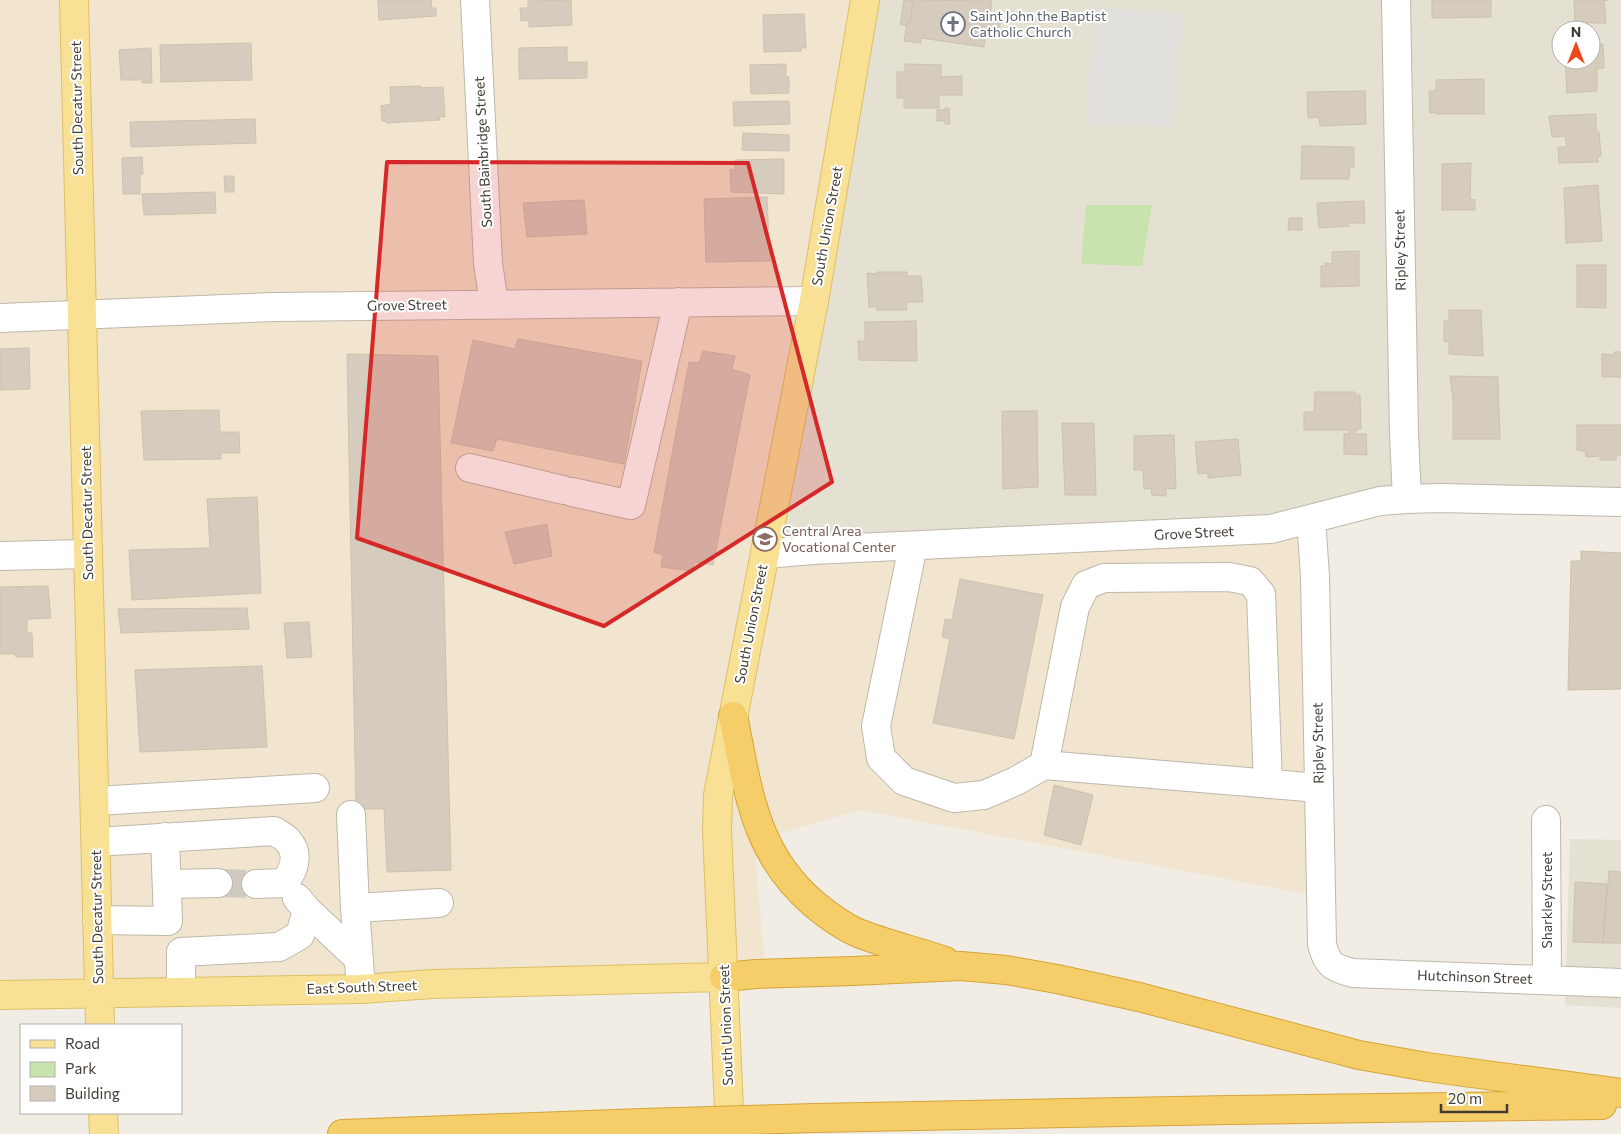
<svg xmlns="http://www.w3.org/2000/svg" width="1621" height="1134" viewBox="0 0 1621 1134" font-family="Commissioner,sans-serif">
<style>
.residential{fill:#e4e0d2;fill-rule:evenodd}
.commercial{fill:#f2e5cf}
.green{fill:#c8e3ae}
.parking{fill:#e1dfdc}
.building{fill:#d5ccbd;stroke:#ccc2ad}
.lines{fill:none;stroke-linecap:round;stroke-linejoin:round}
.minor-tunnel{stroke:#cecac1;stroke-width:28;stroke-dasharray:28 14;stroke-linecap:butt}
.minor-casing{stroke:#beb8aa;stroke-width:30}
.major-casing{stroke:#dcbf66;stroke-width:30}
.highway-casing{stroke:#d4a43a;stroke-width:30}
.minor{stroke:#fff;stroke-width:28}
.major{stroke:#f8e195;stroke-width:28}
.highway{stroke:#f6ce69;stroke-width:28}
.highway-bridge-casing{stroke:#d4a43a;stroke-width:30;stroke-linecap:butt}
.highway-bridge{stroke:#f6ce69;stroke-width:28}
.marked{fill:#d62828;fill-opacity:0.2;stroke:#d62828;stroke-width:4;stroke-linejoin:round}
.labels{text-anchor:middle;stroke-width:4;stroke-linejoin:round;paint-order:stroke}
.worship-label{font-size:14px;fill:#5b616d;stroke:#fff;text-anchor:start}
.street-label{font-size:14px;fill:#423d34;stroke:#fff}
.education-label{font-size:14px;fill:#785e54;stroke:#fff;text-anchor:start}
</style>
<rect width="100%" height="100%" fill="#f1ede4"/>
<path class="residential" d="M880,0H1621V513L1403,508L1304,537L780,545ZM1561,30H1591V60H1561Z
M1570,839L1621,840V1008L1565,1005Z"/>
<path class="commercial" d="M0,0H880L781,545L1304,537L1312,895L860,810L754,841L767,988L0,1005Z"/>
<path class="green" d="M1086,205H1152L1142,266L1081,264Z"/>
<path class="parking" d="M1093,7L1183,14L1173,127L1088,123Z"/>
<path class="building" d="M378,0H431L432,8H436V16L379,20Z
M571,0L572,25L529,27V20L521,21L520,8H528V1Z
M904,0H911V2L913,3L910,23H907L906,25H900Z
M911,0L992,1L990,13H996L1001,21L998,31L992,36L986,35L984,47L921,38V43L904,41L907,23H910L913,3L911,2Z
M1432,0H1491V17L1432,18Z
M1574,0H1608L1604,1L1606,23H1575Z
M804,14L806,48H801V51L764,52L763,15Z
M251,43L252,80L161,82L160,45Z
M1591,44H1603L1604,68H1597V91L1567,93L1565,60H1591Z
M567,47V62H587V78L519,79V48Z
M151,48L152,83H142V80H121L119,50Z
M786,64V77H789V93L751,94L750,65Z
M905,64L941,65V77L962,76V95H939V108H904V98H897V72H905Z
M1484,79V114H1436V113H1430L1429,91H1436V80Z
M421,86V88L443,87L445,117H439L440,120L386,123V121H382L381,106L391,104L390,87Z
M1365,91L1366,124L1320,126L1319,117L1308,118L1307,92Z
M789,101L790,124L734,126L733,102Z
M945,108H949L950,124H945V121H937V110H945Z
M1596,114V132H1599L1601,156L1597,157L1598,162L1559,163L1558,147H1567L1565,136L1552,137L1549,116Z
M255,119L256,143L131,147L130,122Z
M743,133L789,135V151L742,150Z
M1302,146L1354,147V167H1350L1349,179H1301Z
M142,157L143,174H140V194H123L122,158Z
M784,159V194L731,192L730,169L735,170V160Z
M1471,163L1470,199L1475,200V210H1442V164Z
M224,176H234V192H225Z
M1598,185L1602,241L1566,243L1564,188Z
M215,192L216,213L144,215L142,194Z
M767,197L770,261L706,262L704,199Z
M584,200L587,234L527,237L523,203Z
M1364,201L1365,223H1348L1349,226L1319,228L1317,203Z
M1289,218H1302V230H1288Z
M1359,251V286L1321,287V266H1326L1325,263L1332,264V252Z
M1577,265H1606V308L1577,307Z
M877,272H907V276H921L923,302H906L907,310H877V307H869L867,273L877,274Z
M1449,310H1481L1483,356L1449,354V342L1444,341V321H1449Z
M916,321L917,361L859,360L858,341H865V322Z
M518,339L642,361L624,464L497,439L493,451L451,443L473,340L515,349Z
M29,348L30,389L0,390V349Z
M703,351L735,356L732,369L750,375L713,565L695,562L691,571L661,567L663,555L654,552L689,362L699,363Z
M1614,352H1621V377H1602V354L1614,355Z
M347,354L438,356L451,870L387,872L384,809H356Z
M1450,376L1498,377L1500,439H1453V400Z
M1315,392H1355V395H1360L1361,429H1356V434H1366L1367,455L1344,454V434H1349V430H1304V412H1314Z
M219,410L220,432H239L240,453H221V459L144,460L141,411Z
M1002,411H1037L1038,487L1003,489Z
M1062,423H1094L1096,495H1065Z
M1577,425H1621V455H1616V460H1600V456L1586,457L1585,451L1577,450Z
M1174,435L1176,489L1166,488V496L1152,495L1151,488L1144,489L1143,470H1134V436Z
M1238,439L1241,475L1208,478V473L1198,474L1195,442Z
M257,497L261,593L132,600L129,550L210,548L207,499Z
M547,524L552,556L514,564L505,532Z
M1581,551L1621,553V689L1568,690L1571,561H1581Z
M960,579L1043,595L1014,739L933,723L950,639L942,637L945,619L952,620Z
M48,586L51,618L27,619V633H32L33,657H16L15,654H0V587Z
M247,608L249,629L121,633L118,609Z
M309,622L312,657L287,658L284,623Z
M262,666L267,747L140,752L135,670Z
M1054,785L1093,795L1081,845L1044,835Z
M1609,871L1621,872V943H1603Z
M1575,882L1607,884L1603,943L1573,942Z"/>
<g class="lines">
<path class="minor-tunnel" d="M218,883L256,884"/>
<g class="minor-casing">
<path id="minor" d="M475,0L488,263L494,304
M1396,0L1404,434L1407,499
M0,318L274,307L814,301
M470,468L563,490
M572,492L631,505L678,302
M1311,519L1315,576L1322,944C1327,965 1333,968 1353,973L1621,983
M913,546L876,726L881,758L904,781L954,798L984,795L1016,781L1044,765
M765,554L813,550L1271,529L1380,501L1407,499L1440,498L1621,502
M0,556L88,554
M1268,784L1261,594L1250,581L1229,577L1104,578L1086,585L1075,607L1044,765L1319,788
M95,801L315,788
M351,815L355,908
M1546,820L1547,980
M96,842L274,831C279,834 285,837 288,841C300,854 294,871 284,883L256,884
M168,884L218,883
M297,898L307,910L359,959
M97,920L168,921L165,837
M361,989L355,908L439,903
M181,992V952L279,947L300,935L307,910"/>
</g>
<g class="major-casing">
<path id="major" d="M74,0L100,1025
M0,995L361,989L432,984L724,977
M103,1113L104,1134
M730,1134L717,830L718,795L814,301L865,0"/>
</g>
<g class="highway-casing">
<path id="highway" d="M733,716C748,788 753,852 814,904C826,914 842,926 858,933C886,944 916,951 945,961
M724,977L756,974L853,971L961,966L1006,970L1057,979L1139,997L1359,1055L1427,1067L1621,1093
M815,1118L1229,1110L1602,1105
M342,1134L642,1123"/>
</g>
<use href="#minor" class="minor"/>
<use href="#major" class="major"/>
<use href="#highway" class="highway"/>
<g class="highway-bridge-casing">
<path id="highway-bridge" d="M642,1123L815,1118"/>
</g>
<use href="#highway-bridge" class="highway-bridge"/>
</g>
<path class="marked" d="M387,162L748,163L832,482L604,626L357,538Z"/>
<defs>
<g id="church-ring" transform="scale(1.25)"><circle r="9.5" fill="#fff" stroke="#6b7280" stroke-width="1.5"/><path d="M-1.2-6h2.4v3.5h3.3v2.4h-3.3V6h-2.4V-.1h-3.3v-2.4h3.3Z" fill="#6b7280"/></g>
<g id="school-ring" transform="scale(1.25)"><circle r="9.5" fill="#fff" stroke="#8d6e63" stroke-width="1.5"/><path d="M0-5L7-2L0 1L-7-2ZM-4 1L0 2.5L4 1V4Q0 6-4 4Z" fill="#8d6e63"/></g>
</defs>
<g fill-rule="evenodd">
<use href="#church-ring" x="953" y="24"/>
<use href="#school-ring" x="765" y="539"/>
</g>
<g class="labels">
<g class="worship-label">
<text x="970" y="21">Saint John the Baptist<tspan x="970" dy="16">Catholic Church</tspan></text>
</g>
<g class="street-label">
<text transform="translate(77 108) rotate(-91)" y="5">South Decatur Street</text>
<text transform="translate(483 152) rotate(-93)" y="5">South Bainbridge Street</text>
<text transform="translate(827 226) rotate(-80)" y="5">South Union Street</text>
<text transform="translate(1400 250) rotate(-91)" y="5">Ripley Street</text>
<text transform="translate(407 305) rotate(-1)" y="5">Grove Street</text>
<text transform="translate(87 513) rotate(-91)" y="5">South Decatur Street</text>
<text transform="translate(1194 533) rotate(-3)" y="5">Grove Street</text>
<text transform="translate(751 624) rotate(-79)" y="5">South Union Street</text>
<text transform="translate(1318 743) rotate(-91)" y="5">Ripley Street</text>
<text transform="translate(1547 900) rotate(-90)" y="5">Sharkley Street</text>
<text transform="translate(97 917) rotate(-91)" y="5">South Decatur Street</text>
<text transform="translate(1475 977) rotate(2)" y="5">Hutchinson Street</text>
<text transform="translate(362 987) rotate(-2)" y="5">East South Street</text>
<text transform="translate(726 1025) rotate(-92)" y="5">South Union Street</text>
</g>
<g class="education-label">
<text x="782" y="536">Central Area<tspan x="782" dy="16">Vocational Center</tspan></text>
</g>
</g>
<rect x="20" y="1024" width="162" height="90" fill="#ffffff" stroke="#b3b1ae"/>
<rect x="30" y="1040" width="25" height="8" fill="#f8e195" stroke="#b3b1ae"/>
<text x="65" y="1049" font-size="15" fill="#423d34">Road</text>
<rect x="30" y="1062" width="25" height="15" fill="#c8e3ae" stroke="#b3b1ae"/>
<text x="65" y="1074" font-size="15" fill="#423d34">Park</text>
<rect x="30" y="1086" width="25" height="15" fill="#d5ccbd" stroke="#b3b1ae"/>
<text x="65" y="1099" font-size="15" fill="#423d34">Building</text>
<g transform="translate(1576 45)"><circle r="24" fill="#ffffff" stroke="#b3b1ae"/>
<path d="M0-4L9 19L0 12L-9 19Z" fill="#ee481d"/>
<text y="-8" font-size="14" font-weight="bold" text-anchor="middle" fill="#423d34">N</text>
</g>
<path d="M1441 1104v8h66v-8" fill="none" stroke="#423d34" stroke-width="2.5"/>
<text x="1448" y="1104" font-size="15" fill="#423d34" stroke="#ffffff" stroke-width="4" paint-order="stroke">20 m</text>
</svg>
